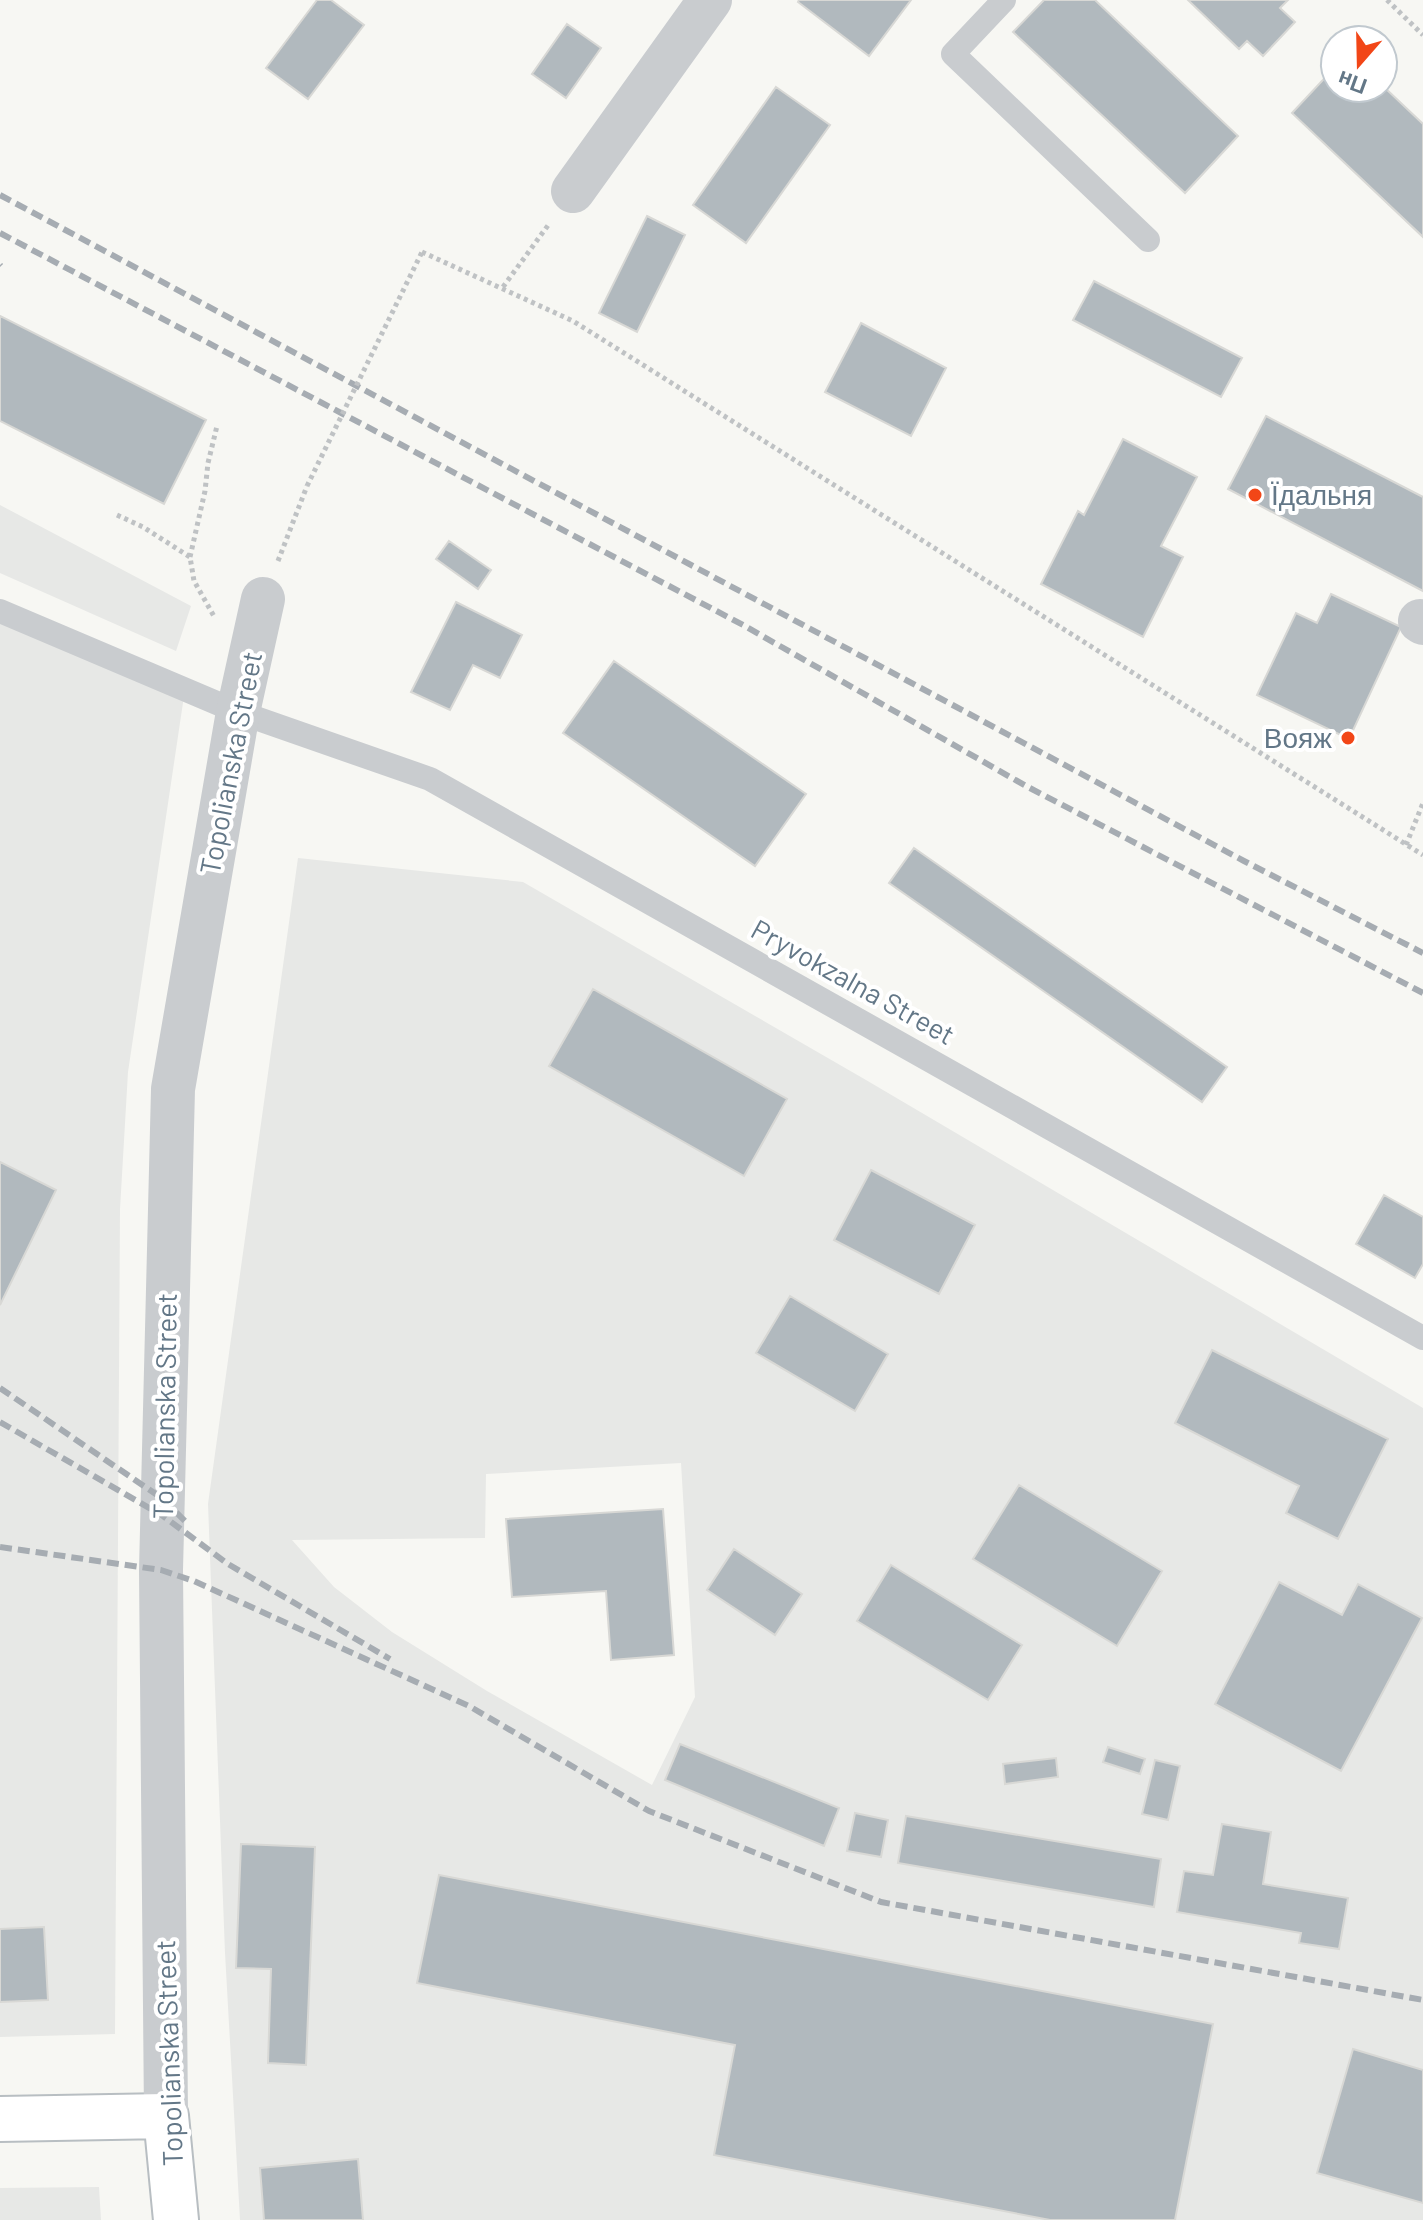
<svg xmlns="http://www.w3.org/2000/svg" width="1423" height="2220" viewBox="0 0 1423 2220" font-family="Barlow,sans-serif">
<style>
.built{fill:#e7e8e6;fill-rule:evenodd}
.building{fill:#b1b9be;stroke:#d8d8d5;stroke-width:2}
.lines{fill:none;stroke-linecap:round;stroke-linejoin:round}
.secondary-casing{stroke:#b8bec2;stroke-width:48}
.path{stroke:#bfc2c4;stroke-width:5;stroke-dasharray:4 4;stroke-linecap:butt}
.lane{stroke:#c9cccf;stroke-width:24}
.street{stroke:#c9cccf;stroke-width:44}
.secondary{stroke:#fff;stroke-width:44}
.rail{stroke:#a6acb2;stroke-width:6;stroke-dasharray:12 6;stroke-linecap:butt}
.path-bridge{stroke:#bfc2c4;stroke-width:5;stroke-dasharray:4 4;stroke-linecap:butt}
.poi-dot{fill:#f24617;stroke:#fff;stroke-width:3}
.labels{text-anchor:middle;stroke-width:8;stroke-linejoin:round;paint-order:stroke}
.poi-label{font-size:28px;fill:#637787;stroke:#fff;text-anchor:start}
.street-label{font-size:28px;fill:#637787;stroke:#fff}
</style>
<rect width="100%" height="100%" fill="#f7f7f3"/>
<path class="built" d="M0,505L191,606L176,651L0,573Z
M0,599L184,696L128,1072L120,1209L115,2034L0,2037Z
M298,858L523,882L866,1080L1423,1408V2220H240L225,1953L208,1504ZM681,1463L695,1697L652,1785L487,1691L392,1632L334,1587L292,1540L485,1538L486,1474Z
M99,2187L101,2220H0V2188Z"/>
<path class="building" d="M317,0H331L364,25L308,99L266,68Z
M799,0H911L869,56L798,2Z
M1044,0H1095L1238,136L1185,193L1013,32Z
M1188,0H1288L1280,8L1295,22L1263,56L1247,41L1239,49Z
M567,24L601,48L566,98L532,74Z
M1335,67V88H1383V86L1423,124V237L1292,113Z
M776,87L830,125L746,243L693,205Z
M647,216L685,235L637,332L599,313Z
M1094,281L1242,358L1221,397L1073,320Z
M0,316L206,420L164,504L0,421Z
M861,323L946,368L911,436L825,392Z
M1266,416L1423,497V591L1228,489Z
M1123,439L1197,477L1161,546L1183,557L1143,637L1041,584L1078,511L1084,515Z
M449,541L491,570L478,589L436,559Z
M1331,594L1401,627L1349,739L1257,695L1296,613L1317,623Z
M456,602L522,635L500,678L473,665L450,710L411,692Z
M614,661L806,794L755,866L563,733Z
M914,848L1227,1067L1202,1102L889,883Z
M593,989L787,1099L744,1176L549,1066Z
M0,1162L56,1190L0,1305Z
M871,1170L975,1225L939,1294L834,1240Z
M1384,1195L1423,1217V1264L1415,1278L1356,1244Z
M790,1296L888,1354L855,1411L756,1353Z
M1212,1350L1388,1439L1338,1539L1286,1513L1299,1486L1175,1423Z
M1019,1485L1162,1571L1117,1646L973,1559Z
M663,1509L674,1655L611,1660L606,1591L512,1597L506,1519Z
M734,1549L802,1594L775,1635L707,1590Z
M891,1565L1022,1645L988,1700L857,1621Z
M1279,1582L1342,1615L1358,1584L1422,1618L1341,1771L1215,1704Z
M680,1744L839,1808L824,1846L665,1780Z
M1108,1747L1145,1759L1140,1774L1103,1762Z
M1056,1758L1058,1777L1005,1784L1003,1764Z
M1155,1760L1180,1766L1168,1820L1142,1814Z
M855,1813L888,1820L881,1857L847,1851Z
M906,1816L1161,1859L1154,1907L898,1863Z
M1222,1824L1271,1832L1263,1884L1348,1898L1339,1949L1299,1943L1301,1933L1177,1912L1184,1871L1213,1875Z
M241,1844L315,1847L306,2065L268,2063L271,1969L236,1968Z
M439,1875L1213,2024L1175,2220H1050L714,2155L735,2045L417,1983Z
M44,1927L48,2000L0,2002V1929Z
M1353,2049L1423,2070V2203L1317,2173Z
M358,2159L363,2220H264L260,2168Z"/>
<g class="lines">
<g class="secondary-casing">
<path id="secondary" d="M0,2119L166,2116L176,2220"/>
</g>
<path class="path" d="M1387,0L1423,35
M422,252L573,321L1423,855
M503,287L549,224
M117,515L143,527L190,557L194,581L215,618
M190,557L205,491L208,463L217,426
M278,561L307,486
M1406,845L1423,803"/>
<path class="lane" d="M1004,0L953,54L1148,240
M0,611L238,712L430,779L1423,1338"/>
<path class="street" d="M573,191L710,0
M1420,621L1423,623
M166,2116L161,1570L173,1089L238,712L263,599"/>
<use href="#secondary" class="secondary"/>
<path class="rail" d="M0,195L1244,861L1423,953
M0,233L743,625L1026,786L1423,993
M0,265L1,266
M0,1388L163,1499L189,1525
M0,1422L163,1516L228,1564L390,1659
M0,1547L161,1570L194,1581L469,1706L649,1811L881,1902L1423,2000"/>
<path class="path-bridge" d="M307,486L422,252"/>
</g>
<g class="poi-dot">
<circle cx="1255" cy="495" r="8"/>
<circle cx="1348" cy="738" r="8"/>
</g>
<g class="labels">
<g class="poi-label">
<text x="1271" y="505">Їдальня</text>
<text x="1332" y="748" text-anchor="end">Вояж</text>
</g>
<g class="street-label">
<text transform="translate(231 763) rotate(-79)" y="10">Topolianska Street</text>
<text transform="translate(853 982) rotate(29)" y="10">Pryvokzalna Street</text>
<text transform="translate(165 1406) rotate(-89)" y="10">Topolianska Street</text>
<text transform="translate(169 2053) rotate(-92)" y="10">Topolianska Street</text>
</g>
</g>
<g transform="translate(1359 64) rotate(200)"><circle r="38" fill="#ffffff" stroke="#c1c9cf" stroke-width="2"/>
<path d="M0-6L14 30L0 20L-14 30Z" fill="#f24617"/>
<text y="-12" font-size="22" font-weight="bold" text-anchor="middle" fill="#637787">Пн</text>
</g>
</svg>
